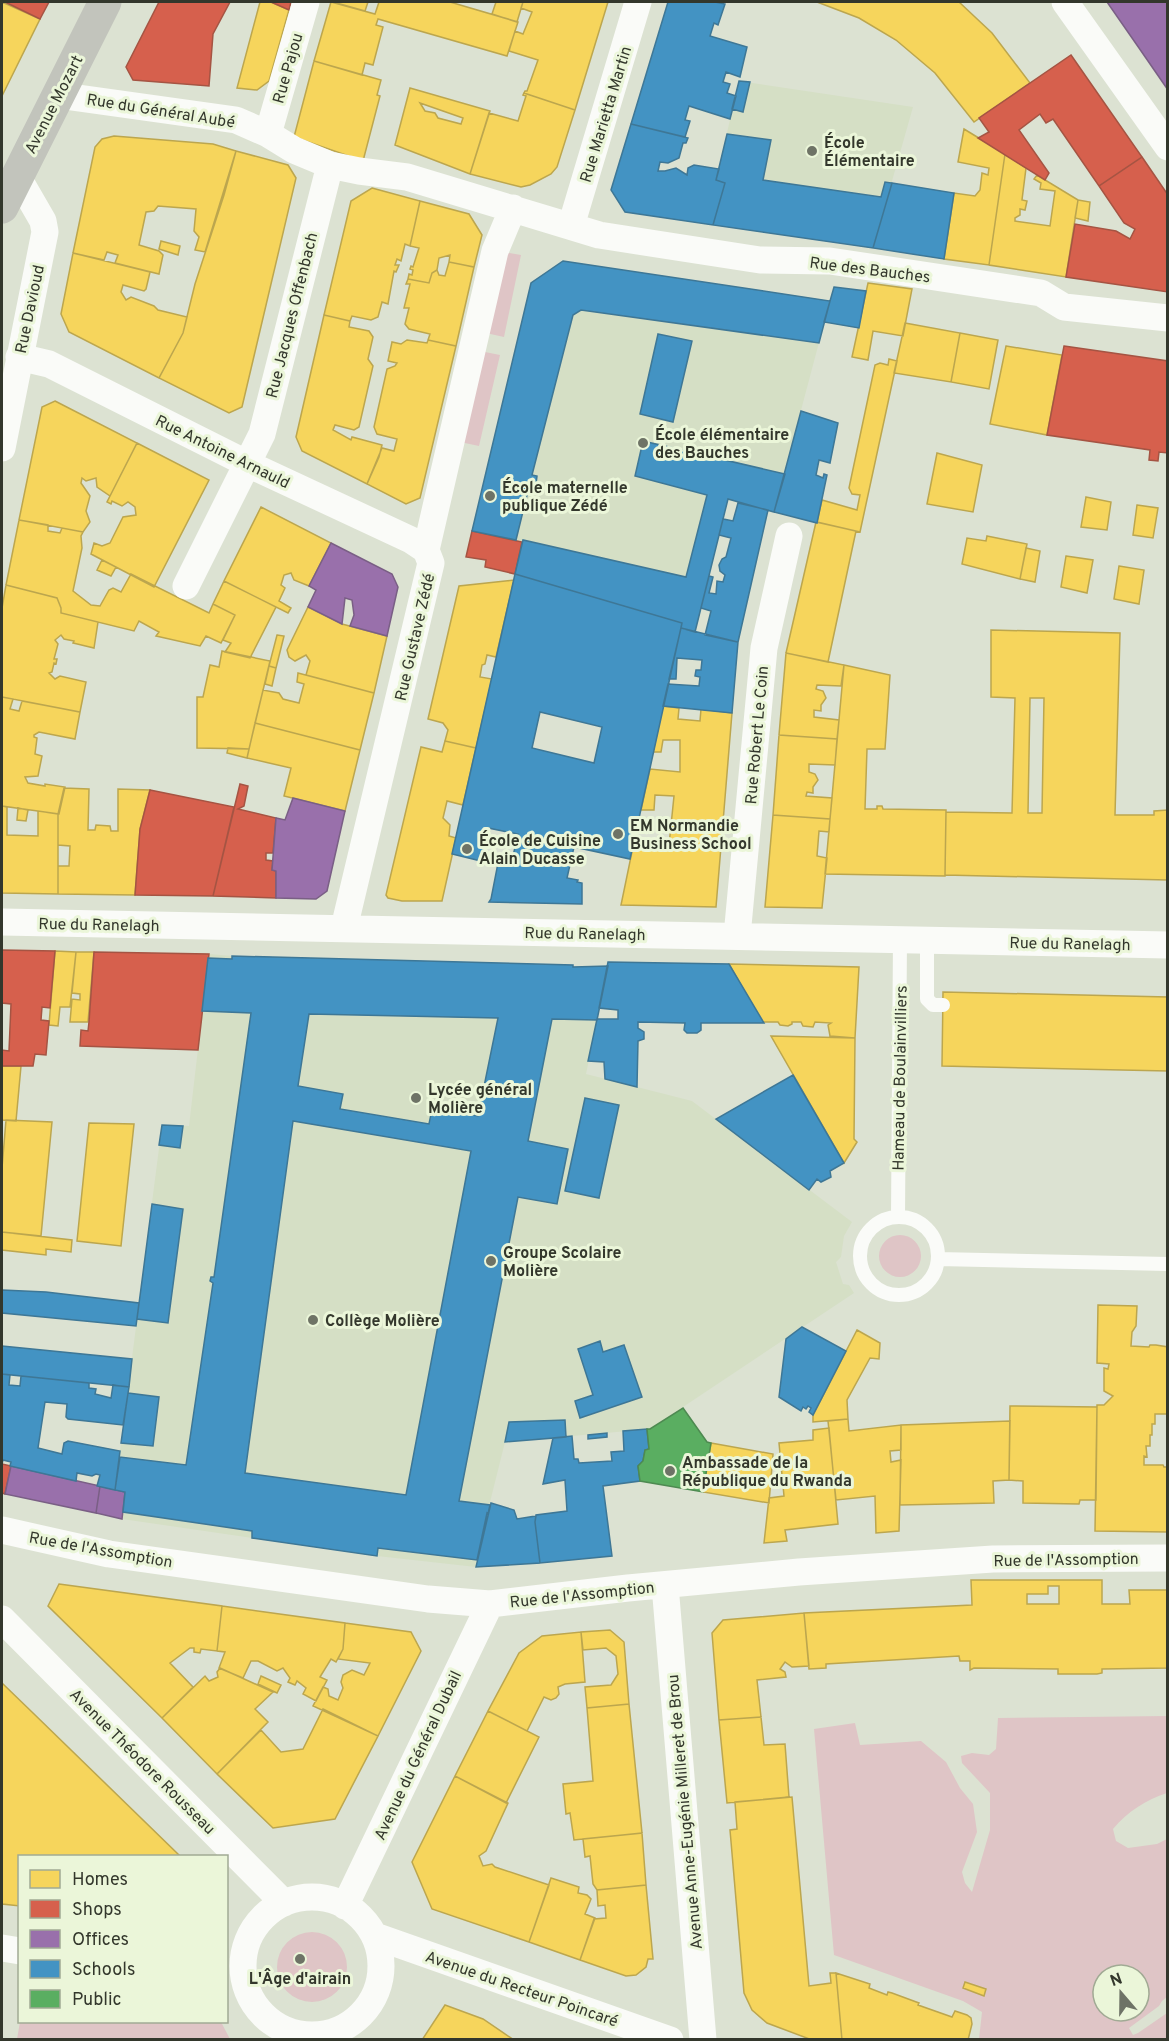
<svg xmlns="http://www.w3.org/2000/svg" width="1169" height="2041" viewBox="0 0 1169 2041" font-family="Overpass,sans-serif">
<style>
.built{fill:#d5dfc5}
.green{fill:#dfc5c6;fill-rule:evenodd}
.homes{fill:#f6d55c;stroke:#bca64e;stroke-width:1.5;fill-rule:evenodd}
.shops{fill:#d6604d;stroke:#a55443;stroke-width:1.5}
.offices{fill:#9970ab;stroke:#7a5f85;stroke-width:1.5}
.schools{fill:#4393c3;stroke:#3e7796;stroke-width:1.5;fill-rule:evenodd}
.public{fill:#5aae61;stroke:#4e8a51;stroke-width:1.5}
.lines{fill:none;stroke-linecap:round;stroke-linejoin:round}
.lane{stroke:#fafbf8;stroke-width:14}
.street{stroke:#fafbf8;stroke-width:27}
.secondary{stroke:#c2c4bc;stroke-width:33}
.poi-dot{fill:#6e7366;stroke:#ebf6d9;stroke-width:2}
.labels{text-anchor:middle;stroke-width:6;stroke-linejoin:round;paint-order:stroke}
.street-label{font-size:16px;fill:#33372c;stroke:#ebf6d9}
.poi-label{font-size:16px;font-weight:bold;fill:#33372c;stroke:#ebf6d9;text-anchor:start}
</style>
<rect width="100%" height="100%" fill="#dce2d2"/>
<path class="built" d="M739,81L913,107L873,248L713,225L716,180Z
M563,261L830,301L774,512L727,500L681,628L682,623L515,574L522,542L472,531L531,283Z
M209,954L232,956L573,965V967L608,966L586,1074L692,1101L852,1222L844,1236L841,1257L836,1262L843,1284L849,1285L854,1293L650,1429L505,1442L487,1514L476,1567L377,1556L122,1519L125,1492L115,1490L162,1125L189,1126Z"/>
<path class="green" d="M503,252L521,255L504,337L486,333Z
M480,351L500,355L479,446L460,442Z
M879 1256a21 21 0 1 1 42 0a21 21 0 1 1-42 0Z
M1167,1716V1793C1146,1800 1128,1811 1113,1829L1116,1841L1128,1848L1157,1844L1167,1839V1997L1162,2001L1159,2006L1129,2028L1133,2035L1138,2033L1167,2013V2039H979L982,2012L963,2001L834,1955L814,1729L855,1723L860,1745L921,1741L946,1762L960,1788L973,1804L977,1832L962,1872L965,1883L972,1892L990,1830V1793L962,1763L961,1756L972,1753L989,1755L996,1749L998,1718ZM1103,1975H1139V2011H1103Z
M277 1967a35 35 0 1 1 70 0a35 35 0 1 1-70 0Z
M20,2022H221L230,2039H17Z"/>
<path class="homes" d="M2,2L40,19L2,96Z
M260,2H271L289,10L269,81L257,90L237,88Z
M331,2L375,14L379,2H450L518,22L507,56L378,19L376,25L383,27L373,65L365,63L362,75L314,61Z
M333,2H368L365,11Z
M496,2H523L517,22L492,14Z
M523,2H608L575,110L524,93L525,91H527L538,60L509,51L515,31L523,34L532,12L521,8Z
M817,2H959L992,33L1030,83L974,122L935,73L896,40L859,18Z
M314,61L381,80L377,95L380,96L363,161L294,137Z
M410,88L490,111L470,174L395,145ZM420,103L463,118L461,124L438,118L435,113L425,111Z
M524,93L575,110L557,167L551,174L530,185L521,187L470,174L489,113L518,121L526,96L523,95Z
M964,129L1005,154L989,265L944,259L954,193L975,196L980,190L982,173L988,175L989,168L958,162Z
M114,136L213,144L236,151L205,252L195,250L199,237L194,231L196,209L158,206L154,211L146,212L139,245L159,251L163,255L159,274L115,263L118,255L107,252L104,260L73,253L95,147L102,139Z
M236,151L288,165L296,178L242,407L229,413L159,378L183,333L195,284L224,195Z
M1005,154L1026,168L1022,200L1027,201L1025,210L1020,209V215L1015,218V221L1050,226L1055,191L1040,189L1041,183L1034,179L1037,175L1078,200L1066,277L989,265Z
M372,188L420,201L410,246L405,244L401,261L397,259L395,265H399L396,272L394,271L388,304L382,302L378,317L371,320L352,316L350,321L324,315L351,201Z
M1078,200L1090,202L1088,221L1075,218Z
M420,201L469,214L482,235L474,267L449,262L450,255L439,258L437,270L432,273L429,283L408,279L409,274L412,275L413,270L410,269L411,266L413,267L419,248L410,246Z
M161,241L180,246L178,255L159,249Z
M73,253L150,272L146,289L144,291L123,285L121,292L126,300L131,297L154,306L158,310L187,317L183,333L159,378L69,332L61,314Z
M449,262L474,267L456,346L428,340L430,334L409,329L405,324L409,308H404L410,284H406L408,279L429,283L432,273L437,270L439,275L445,276Z
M868,283L912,289L903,336L873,331L868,360L852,357Z
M324,315L350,321L349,327L369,331L373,337L368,359L373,366L359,427L354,430L335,425L333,430L351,440L352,437L382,445L379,457L367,484L302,451L296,437Z
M905,323L960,333L951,382L894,373Z
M960,333L998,340L989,389L951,382Z
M407,340L427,343L428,340L456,346L420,498L406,504L367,484L382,448L394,451L397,439L377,434L374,427L387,369L395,366L397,363L388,361L392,342L401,344Z
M1006,346L1062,355L1047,435L990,424Z
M889,359L897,361L860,532L817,522L822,500L857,510L860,495L852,494L849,488L875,365L880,363L888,365Z
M55,401L137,443L110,496L97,487L96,478L86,481L82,478L81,483L90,496L86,511L90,522L83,532L19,520L42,407Z
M137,443L209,480L154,587L91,554L94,543L102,546L110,543L123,517L136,515L135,507L128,502L122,506L112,501L111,504L107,502Z
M937,453L982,465L973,512L927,504Z
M1086,497L1111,502L1107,530L1081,527Z
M1137,505L1158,508L1153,538L1133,535Z
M261,507L331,543L309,586L294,580L291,573L284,575L281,585L285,588L279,601L291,608L288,613L224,581Z
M19,520L48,525V531L60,533L62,528L83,532L81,536L82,548L73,591L91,605L100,606L109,590L113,588L121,592L131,574L209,613L213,604L235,615L221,643L206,636L200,646L156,636L159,632L139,621L134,631L61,613V608L57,598L6,585Z
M816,522L856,531L828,662L786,653Z
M987,536L1027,544L1020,579L962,564L967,538L986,541Z
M1026,548L1040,551L1035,582L1020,579Z
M1066,556L1093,560L1087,593L1061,587Z
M102,560L116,567L111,576L97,570Z
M1119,566L1144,570L1139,604L1114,599Z
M514,580L496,657L487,655L485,664L482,665L480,677L492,679L476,748L445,741L448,730L443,723L428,719L459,586Z
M224,581L276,607L250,658L225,652L231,643L223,640L235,615L213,604Z
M6,585L57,598L61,608V613L98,622L94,648L73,643L74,641L64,639L61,635L55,640L58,644L54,659H57L56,664L54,663L52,672L49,673L55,679L60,676L86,682L80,712L2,697V608Z
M308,607L342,624L387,636L374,693L306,675L310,661L306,655L295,661L289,657L287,650Z
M991,630L1120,633L1115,815H1154V811L1168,810V880L945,875L946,812L1012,813L1015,698L991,697ZM1030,698H1044L1042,813H1028Z
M277,635L284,636L276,668L269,666Z
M222,651L270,661L249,749L197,748V697H203L210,665L219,667Z
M786,653L844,665L841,686L817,685L816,689L823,691L826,698L821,705V711L814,710V717L839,720L837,739L779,735Z
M844,665L890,675L885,749H867L865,809H877V806H882L883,809L946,810L945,876L825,874Z
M269,666L276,668L272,686L265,684Z
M298,673L374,693L360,750L255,723L263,690L279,693L283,699L299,703L304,684L297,682Z
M2,697L13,699L10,709L19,711L22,701L80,712L75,739L39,732L34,735V737L37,738L35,754L42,756L38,776L25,777L28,783L45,786V784L65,787L59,814L2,806Z
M663,706L679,708L678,719L700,721L701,709L732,713L716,907L621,905L634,842L669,845L674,796L655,795L654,810H641L650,769L680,772V740H663L661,752H653Z
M255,723L360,750L345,811L284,796L291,768L247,758Z
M779,735L837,739L835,765L809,764V772L815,774L818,780L813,787V793L807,792L806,796L832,798L830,819L773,815Z
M445,741L476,748L463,805L447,801L443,818L450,825L449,836L456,838L442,901H402L388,898L386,895L421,747L442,752Z
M228,748L249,749L247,758L227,753Z
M64,788L89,789L88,830H95L96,825L110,826L111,831H118V789L150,790L140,829L135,895L58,894V866H69L70,846L58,845V814Z
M2,806L7,807V835L38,836V811L58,814V894L2,893Z
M18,808L28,810L26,821L17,820Z
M773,815L830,819L829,832L819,831L817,856L827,858L822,908L765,907Z
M55,951L76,952L70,1007H60L58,1026L49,1025Z
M76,952H94L88,1022H70L72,999L80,1000V994L72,993Z
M729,964L859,967L855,1038L830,1036L828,1025L831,1023L815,1022L813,1027L803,1026L801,1022H792V1024L788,1026L780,1025L778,1022H762Z
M943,992L1168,997V1071L942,1066Z
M771,1036L855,1038L854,1139L857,1142L844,1163Z
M2,1066H21L16,1121L2,1120Z
M6,1120L52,1122L41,1236L2,1232V1168Z
M89,1123L134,1124L121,1246L77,1241Z
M2,1232L72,1240L71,1252L46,1249V1255L2,1250Z
M1098,1305L1137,1306L1136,1326L1132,1332L1131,1346L1149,1347L1150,1345H1156L1168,1347V1414H1155V1424H1152V1435H1150V1446H1146L1147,1457L1144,1456V1465H1163L1164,1467H1168V1532L1095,1531L1097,1405H1104L1113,1396L1104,1391V1368L1108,1369L1109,1364L1097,1363Z
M857,1330L880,1343L879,1359L870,1358L847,1400L848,1419L813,1422V1415Z
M1010,1406L1097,1407L1096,1500H1080L1079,1504L1023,1503V1481L1009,1480Z
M848,1419L849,1431L901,1425V1450L890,1451L891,1462L901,1460L899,1531L876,1533L875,1496L836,1500L828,1421Z
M1010,1421L1009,1480L993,1481L994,1503L900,1505L901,1425Z
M829,1428L838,1524L785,1530L787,1541L764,1543L769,1498L784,1496L779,1443L813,1440V1430Z
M711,1443L773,1454L769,1503L703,1492Z
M971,1580H1102V1604H1130L1129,1590H1168V1668L1102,1669V1673L1097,1674H1058V1669L974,1668L970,1670V1661H960L959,1656L826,1664V1668L809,1669L804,1613L972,1605ZM1048,1586H1059V1604H1027V1594H1048Z
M59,1584L222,1606L217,1651L201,1649L200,1653L194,1652V1648H190L170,1663L193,1687L162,1718L48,1606Z
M222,1606L345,1623L343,1649L336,1662L331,1659L320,1677L327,1680L316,1701L303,1694L306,1688L297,1681L295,1685L288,1682L290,1678L283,1668L277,1671L258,1661H251L243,1678L219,1668L225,1652L217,1651Z
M804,1613L809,1666L792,1667L785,1662L780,1669L785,1672L786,1677L757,1680L761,1717L719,1720L712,1633L723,1620Z
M345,1623L411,1632L421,1651L378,1736L313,1706L323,1687L328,1689L329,1696L338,1700L343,1688L341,1682L343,1675L352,1670L364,1675L370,1663L338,1659L343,1649Z
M610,1630L624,1642L629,1704L587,1708L585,1687L611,1685L618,1674L616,1656L606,1648L583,1650L581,1632Z
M581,1632L585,1682L565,1684L558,1687L559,1694L556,1698L551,1700L544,1697L527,1731L488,1711L519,1653L542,1636Z
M220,1668L273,1692L255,1709L268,1722L217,1774L162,1718L205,1676L209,1681L218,1677L217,1672Z
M261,1676L281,1685L277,1693L258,1684Z
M2,1683L33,1713L180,1856H20V1906L2,1904Z
M629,1704L642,1833L574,1840L570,1813L566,1814L563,1784L593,1781L587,1708Z
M323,1709L378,1736L335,1819L273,1828L217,1774L261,1730L281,1752L303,1749Z
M488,1711L539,1737L506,1803L455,1776Z
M761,1717L764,1745L785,1744L789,1797L727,1803L719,1720Z
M455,1776L508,1803L486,1851L479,1856L483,1866L492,1864L495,1867L549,1885L529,1942L432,1909L412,1862Z
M792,1797L809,1986L831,1983L830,1973H836L842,2040H812L767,2023L752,2010L744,1993L730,1830L737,1829L735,1802Z
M642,1833L646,1885L597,1890L593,1884L590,1856L585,1857L583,1839Z
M551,1878L579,1887L578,1893L587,1895L591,1899L585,1914L595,1918L580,1960L529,1942Z
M646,1885L653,1959H648L646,1967L636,1975L626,1976L580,1960L594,1919L606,1918L605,1905L598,1906L597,1890Z
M836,1973L870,1984L869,1988L887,1995L888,1992L892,1993L919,2003L918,2005L952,2017L955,2011L967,2015L971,2018L972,2024L968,2040H842Z
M965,1982L986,1989L984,1996L963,1988Z
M445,2005L483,2019L514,2040H422Z"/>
<path class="shops" d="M5,2H49L40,19Z
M159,2H230L213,34L209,86L133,80L126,67Z
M271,2H291L289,10Z
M1071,55L1142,157L1099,186L1053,119L1046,123L1040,114L1019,130L1049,173L1045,180L978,138L989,132L979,118Z
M1142,157L1168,195V292L1066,277L1075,224L1116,231L1130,239L1135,229L1124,223L1099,186Z
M1064,346L1168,361V453L1159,452L1158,461L1149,460L1150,450L1047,435Z
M472,531L522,542L515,574L485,567L486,560L466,557Z
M240,784L248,786L244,806L238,809L276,818L273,853H266V860L273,861L272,870L276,871V898L213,896Z
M150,790L234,807L213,896L135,895L140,829Z
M2,950L55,951L50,1008L42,1007L41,1020L49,1021L46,1055L35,1054L33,1066H2V1050L9,1051L11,1004L2,1003Z
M94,952L209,954L198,1050L80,1046L81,1030L88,1031L89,1022Z
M2,1464L11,1466L5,1494L2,1493Z"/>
<path class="offices" d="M1107,2H1168V90L1139,48Z
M331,543L392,574L398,587L387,636L350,626L354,615L352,600L345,598L342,624L308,607L316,590L309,586Z
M293,798L345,811L327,891L316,899L276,898V871L272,870L276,818L285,820Z
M11,1466L100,1486L96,1513L5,1494Z
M100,1486L125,1492L122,1519L96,1513Z"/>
<path class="schools" d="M668,2H715L725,4L718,25L714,23L710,36L747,47L740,77L726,72L723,82L730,84L727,93L736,96L730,119L689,106L685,120L690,121L685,137L631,124Z
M739,81L750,82L743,112L732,109Z
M631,124L688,138L686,143H683L679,158L668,163L660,162L658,171H665L676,168L687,175L688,168L694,165L719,169L716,180L725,183L713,225L625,212L611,190Z
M727,134L771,140L763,180L881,197L885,182L892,183L873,248L713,225L725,183L716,180Z
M892,183L954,193L944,259L873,248Z
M563,261L830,301L819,343L581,310L573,315L532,475L537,476L536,484L530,483L516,540L472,531L531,283Z
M834,287L866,291L859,328L824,322Z
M658,334L692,341L673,422L640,414Z
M801,411L838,423L830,463L819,460L816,475L823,478L824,474L827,475L817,523L774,512Z
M643,441L785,474L774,512L728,499L695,632L681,628L682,623L515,574L523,540L686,577L707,495L635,476Z
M738,503L768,510L738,642L705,635L711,611L701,608L709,576L713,577L709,593L716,594L717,581L723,582L725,575L720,571L719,565L722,559L726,557L731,538L719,535L723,519L733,521Z
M515,574L682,623L630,859L574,847L567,878L578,880L577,882L582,883V904L489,902L491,899L498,863L511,865L518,834L488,828L481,861L452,854ZM540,712L602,727L594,763L532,748Z
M681,628L738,642L732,713L663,706L668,684L699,686L700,677L695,676L696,670H701L702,660L677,658L676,679H669Z
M232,956L573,965V967L608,966L597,1020L552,1019L528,1141L568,1149L557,1204L518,1197L459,1501L490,1505L488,1514L487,1513L477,1560L378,1548L377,1556L252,1538V1531L123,1512L125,1492L115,1490L120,1457L186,1465L213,1283L210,1281L211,1277H214L251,1013L202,1011L208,958L232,959ZM309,1014L498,1018L478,1116L432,1109L429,1124L340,1109L343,1094L298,1086ZM293,1121L471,1151L406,1495L245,1473Z
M608,962L729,964L764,1023H701V1030L697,1033H687L684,1030L685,1023L638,1022V1028L644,1032V1039L638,1041L637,1087L605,1079L604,1062L588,1061L597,1019H618V1010L599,1008Z
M793,1075L844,1163L830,1171L831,1177L821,1182L817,1179L809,1190L716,1119Z
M585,1098L619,1105L599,1198L565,1191Z
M162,1125L183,1126L180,1148L159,1145Z
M152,1204L183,1209L168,1323L137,1319Z
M2,1290L46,1292L139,1303L136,1326L2,1313Z
M802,1327L846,1351L813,1415L809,1412L811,1408L808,1406L806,1409L803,1407L801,1411L779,1397L786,1339Z
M600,1341L603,1352L624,1345L642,1397L580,1418L575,1401L593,1395L578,1349Z
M2,1346L132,1359L129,1387L2,1374Z
M2,1374L10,1375L9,1385L20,1386L21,1376L89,1383V1388L96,1389L95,1394L111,1398L113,1385L129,1387L123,1425L68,1419L66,1417L67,1404L45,1402L38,1448L62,1454L64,1443L68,1441L120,1451L115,1490L97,1486L100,1475L96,1474L92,1476L77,1473L76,1481L10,1466L11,1462L3,1460L2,1464Z
M128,1393L159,1397L153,1446L121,1443Z
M565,1420L566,1437L505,1442L509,1422Z
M647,1429L649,1449L645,1450L643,1461L638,1466L640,1481L603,1486L612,1556L540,1563L535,1522L536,1515L567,1511L565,1480L543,1484L553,1438L572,1436L574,1459H578L579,1463L612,1461L611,1452L624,1451L623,1431Z
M607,1433V1437L588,1439V1435Z
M491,1503L514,1510L517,1519L536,1516L535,1522L540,1563L476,1567Z"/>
<path class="public" d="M683,1408L707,1442L711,1443L703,1492L640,1481L638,1466L643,1461L645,1450L649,1449L647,1429H650Z"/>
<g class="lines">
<path class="lane" d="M927,940V999L933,1005H943
M898,1217L900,939
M860 1256a39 39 0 1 1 78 0a39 39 0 1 1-78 0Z
M938,1259L1168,1264"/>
<path class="street" d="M1065,2L1168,147
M57,95L236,120L268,134L294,150L330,165L359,171L407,177L599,235L760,260L830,261L1041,293L1064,307L1168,318
M268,134L306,2
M571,226L638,2
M19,357L49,364L248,464L411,540L426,550
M2,448L45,232L43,221L17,176
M186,586L262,434L330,165
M2,922L1168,945
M344,928L431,563L426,550L495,251L513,208
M737,936L764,648L789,536
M2,1530L109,1554L428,1599L490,1604L628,1588L799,1572L993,1559L1168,1558
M665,1585L703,2040
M2,1619L284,1903
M243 1966a69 69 0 1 1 138 0a69 69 0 1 1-138 0Z
M345,1906L490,1604
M375,1936L670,2040
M2,1948L20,1951"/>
<path class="secondary" d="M2,207L105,2"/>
</g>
<g class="poi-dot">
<circle cx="812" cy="151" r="6"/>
<circle cx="643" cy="443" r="6"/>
<circle cx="490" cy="496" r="6"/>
<circle cx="618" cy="834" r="6"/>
<circle cx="467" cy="849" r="6"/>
<circle cx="416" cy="1098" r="6"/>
<circle cx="491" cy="1261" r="6"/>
<circle cx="313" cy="1320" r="6"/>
<circle cx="670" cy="1471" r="6"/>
<circle cx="300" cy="1959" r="6"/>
</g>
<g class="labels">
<g class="street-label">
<text transform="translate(287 68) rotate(-74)" y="6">Rue Pajou</text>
<text transform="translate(53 104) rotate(-63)" y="6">Avenue Mozart</text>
<text transform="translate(161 110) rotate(9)" y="6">Rue du Général Aubé</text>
<text transform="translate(605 114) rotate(-73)" y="6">Rue Marietta Martin</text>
<text transform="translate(870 269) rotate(7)" y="6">Rue des Bauches</text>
<text transform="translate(29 309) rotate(-78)" y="6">Rue Davioud</text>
<text transform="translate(291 315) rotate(-76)" y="6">Rue Jacques Offenbach</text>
<text transform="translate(223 451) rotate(26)" y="6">Rue Antoine Arnauld</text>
<text transform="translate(414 637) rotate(-77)" y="6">Rue Gustave Zédé</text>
<text transform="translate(756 735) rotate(-85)" y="6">Rue Robert Le Coin</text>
<text transform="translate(99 924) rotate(1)" y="6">Rue du Ranelagh</text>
<text transform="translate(585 933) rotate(1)" y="6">Rue du Ranelagh</text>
<text transform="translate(1070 943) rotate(1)" y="6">Rue du Ranelagh</text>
<text transform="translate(899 1078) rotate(-89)" y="6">Hameau de Boulainvilliers</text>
<text transform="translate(101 1549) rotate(10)" y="6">Rue de l'Assomption</text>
<text transform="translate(1066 1559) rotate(-1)" y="6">Rue de l'Assomption</text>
<text transform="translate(582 1594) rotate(-6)" y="6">Rue de l'Assomption</text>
<text transform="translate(417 1755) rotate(-65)" y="6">Avenue du Général Dubail</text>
<text transform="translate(143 1761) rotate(45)" y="6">Avenue Théodore Rousseau</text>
<text transform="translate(684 1812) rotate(-95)" y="6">Avenue Anne-Eugénie Milleret de Brou</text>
<text transform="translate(522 1988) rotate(19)" y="6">Avenue du Recteur Poincaré</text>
</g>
<g class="poi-label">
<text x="824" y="148">École<tspan x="824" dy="18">Élémentaire</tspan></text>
<text x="655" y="440">École élémentaire<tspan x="655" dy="18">des Bauches</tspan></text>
<text x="502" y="493">École maternelle<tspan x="502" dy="18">publique Zédé</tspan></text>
<text x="630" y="831">EM Normandie<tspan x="630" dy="18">Business School</tspan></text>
<text x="479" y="846">École de Cuisine<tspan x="479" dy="18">Alain Ducasse</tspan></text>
<text x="428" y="1095">Lycée général<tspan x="428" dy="18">Molière</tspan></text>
<text x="503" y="1258">Groupe Scolaire<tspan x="503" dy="18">Molière</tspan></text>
<text x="325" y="1326">Collège Molière</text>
<text x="682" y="1468">Ambassade de la<tspan x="682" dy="18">République du Rwanda</tspan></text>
<text x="300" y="1984" text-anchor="middle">L'Âge d'airain</text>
</g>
</g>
<rect width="1169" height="2041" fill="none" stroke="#33372c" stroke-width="6"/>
<rect x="18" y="1855" width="210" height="168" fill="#ebf6d9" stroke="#a1aa94" stroke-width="1.5"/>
<rect x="30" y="1870" width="30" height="18" fill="#f6d55c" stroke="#a1aa94" stroke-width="1.5"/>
<text x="72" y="1885" font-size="18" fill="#33372c">Homes</text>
<rect x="30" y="1900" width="30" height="18" fill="#d6604d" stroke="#a1aa94" stroke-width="1.5"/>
<text x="72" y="1915" font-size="18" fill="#33372c">Shops</text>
<rect x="30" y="1930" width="30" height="18" fill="#9970ab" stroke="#a1aa94" stroke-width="1.5"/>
<text x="72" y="1945" font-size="18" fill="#33372c">Offices</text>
<rect x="30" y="1960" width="30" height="18" fill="#4393c3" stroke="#a1aa94" stroke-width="1.5"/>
<text x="72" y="1975" font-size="18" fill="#33372c">Schools</text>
<rect x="30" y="1990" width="30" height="18" fill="#5aae61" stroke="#a1aa94" stroke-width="1.5"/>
<text x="72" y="2005" font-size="18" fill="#33372c">Public</text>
<g transform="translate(1121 1993) rotate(340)"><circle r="28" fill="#ebf6d9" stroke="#a1aa94" stroke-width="1.5"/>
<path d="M0-4.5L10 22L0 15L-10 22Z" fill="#6e7366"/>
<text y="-9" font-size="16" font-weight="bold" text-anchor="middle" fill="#33372c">N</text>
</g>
</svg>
